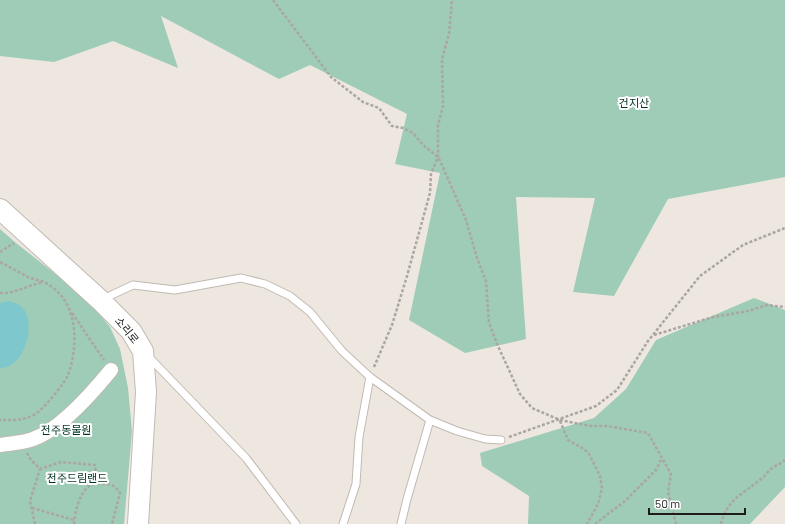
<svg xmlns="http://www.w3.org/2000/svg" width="785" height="524" viewBox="0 0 785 524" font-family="Barlow,'Noto Sans KR',sans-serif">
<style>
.green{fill:#9eccb7}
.water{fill:#7ec7cc}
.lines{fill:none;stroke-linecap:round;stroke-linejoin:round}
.lane-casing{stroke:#c0bab3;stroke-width:9}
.street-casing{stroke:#c0bab3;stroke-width:16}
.secondary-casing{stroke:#c0bab3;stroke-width:22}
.path{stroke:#aba6a0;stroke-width:2.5;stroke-dasharray:3 2;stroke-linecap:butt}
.lane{stroke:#fff;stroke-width:7}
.street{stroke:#fff;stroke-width:14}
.secondary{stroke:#fff;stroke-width:20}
.labels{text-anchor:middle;stroke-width:4;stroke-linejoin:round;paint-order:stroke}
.park-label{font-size:11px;fill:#003423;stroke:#fff}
.street-label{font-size:11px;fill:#1e1b19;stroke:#fff}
</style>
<rect width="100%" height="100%" fill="#ede7df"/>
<path class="green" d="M0,0H785V177L668,199L614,296L573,292L595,198L516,197L526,339L465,353L409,320L440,173L395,164L407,114L310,65L279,79L161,16L178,68L113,41L54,62L0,56Z
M0,229L16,243L86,298L110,327L120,349L128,388L132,431L124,524H0Z
M754,298L785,310V487L750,524H528L529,496L482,466L480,453L594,418L626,389L656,340Z"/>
<path class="water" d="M10,301C15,303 22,305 25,311C35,328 24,368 0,368V303Z"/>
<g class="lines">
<g class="lane-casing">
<path id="lane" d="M103,299L133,285L175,290L241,278L265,284L290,296L310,312L342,351L370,377L430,420L457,431L485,439L501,440
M147,355L246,458L296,524
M343,524L356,484L359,437L370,377
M401,524L407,499L430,420"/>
</g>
<g class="street-casing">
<path id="street" d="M0,445C11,443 23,443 33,439C60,430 93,392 111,370"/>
</g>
<g class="secondary-casing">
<path id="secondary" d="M0,209L100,300L131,331L143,351L146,392L138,524"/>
</g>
<path class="path" d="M273,0L331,77L363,102L379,108L392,126L403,128L413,133L423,145L438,157L442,165L466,220L477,258L486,281L489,323L498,346L520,394L532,408L560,420L590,426H607L648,433L671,474L668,492L676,524
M0,252L14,243
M0,262C10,267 20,273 30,278C34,279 38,280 42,281C49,284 58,291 63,298C78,318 77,354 67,377C62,386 46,406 38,412C27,421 13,420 0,420
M0,293H9L42,282
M72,313L104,360
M654,335L713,317L748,311L767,305L785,307
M374,367L392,325L407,276L430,193L431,174L438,157V125L443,106L442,59L449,34L452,0
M560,421L568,440L584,449L589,454L600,476L602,488L598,504L587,524
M509,437L596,406L617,390L648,341L700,276L743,245L785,228
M27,453L31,460L40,469L61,462L95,465L97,484
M32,508L74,520
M35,524L30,501L40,469
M74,524C75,512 79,494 89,486C94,483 100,484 105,484C113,484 116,487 120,493L112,524
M595,524L625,501L656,470L662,458
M721,524C727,499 743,494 761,479C765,476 768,471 772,468C776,465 781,464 785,460"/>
<use href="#lane" class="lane"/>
<use href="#street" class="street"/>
<use href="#secondary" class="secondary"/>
</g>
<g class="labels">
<g class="park-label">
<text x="634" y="107">건지산</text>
<text x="66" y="434">전주동물원</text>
<text x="77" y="482">전주드림랜드</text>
</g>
<g class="street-label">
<text transform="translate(127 330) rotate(51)" y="4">소리로</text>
</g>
</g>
<path d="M649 508v6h96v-6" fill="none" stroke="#1e1b19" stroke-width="2"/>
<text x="655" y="508" font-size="12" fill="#1e1b19" stroke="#ffffff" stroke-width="3" paint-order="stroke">50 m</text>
</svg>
